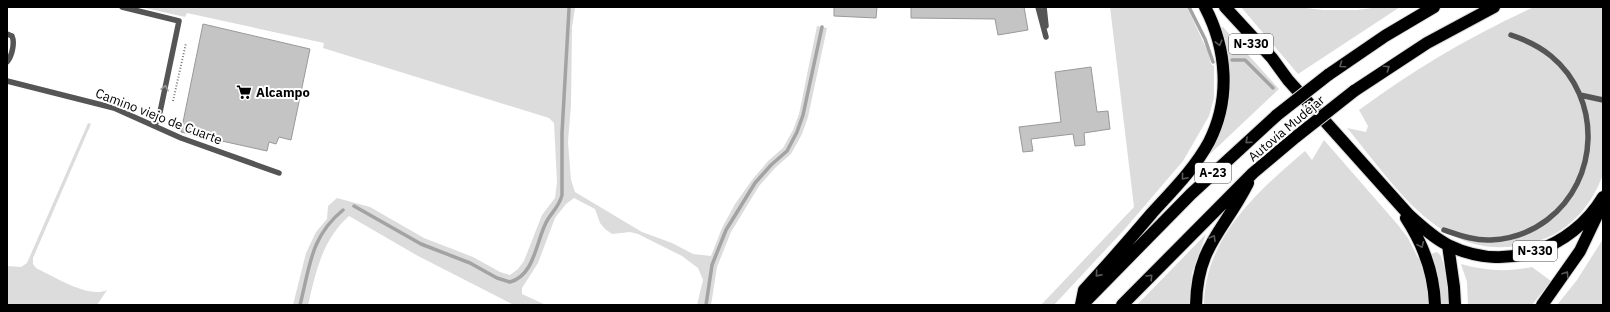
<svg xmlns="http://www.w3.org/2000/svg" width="1610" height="312" viewBox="0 0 1610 312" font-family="'IBM Plex Sans',sans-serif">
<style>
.green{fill:#dcdcdc}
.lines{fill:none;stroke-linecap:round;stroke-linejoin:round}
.stream{stroke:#a3a3a3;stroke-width:3.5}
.building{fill:#c4c4c4;stroke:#999}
.highway-casing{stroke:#dbdbdb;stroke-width:14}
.path{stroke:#777;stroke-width:2;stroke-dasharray:1 2;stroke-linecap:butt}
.lane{stroke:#555;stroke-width:5.5}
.highway{stroke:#000;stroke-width:12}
.highway-bridge-casing{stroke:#dbdbdb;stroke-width:14;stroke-linecap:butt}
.highway-bridge{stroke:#000;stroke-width:12}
.oneway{stroke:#595959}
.oneway2{stroke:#999}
.labels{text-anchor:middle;stroke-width:4;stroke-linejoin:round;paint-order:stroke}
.shield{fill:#fff;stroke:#4c4c4c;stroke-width:1}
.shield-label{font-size:12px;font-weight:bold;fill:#000}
.poi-label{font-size:13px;font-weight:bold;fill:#000;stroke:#fff;text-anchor:start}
.street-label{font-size:13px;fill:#000;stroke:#fff}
</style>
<rect width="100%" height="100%" fill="#fff"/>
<path class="green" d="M141,7L575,8L572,27L571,105L568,142L571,180L575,192L642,232L672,243L693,254L711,256L722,228L735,204L752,180L768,161L783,148L793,130L799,114L817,26L827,28L808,117L802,134L791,154L775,168L759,186L731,232L717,267L711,305H697L703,280L698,268L682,256L638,234L630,232L612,234L605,229L600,223L595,209L574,198L566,204L555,218L538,263L522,288V294L546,305H514L418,256L349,216C322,240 316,272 308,305H293L306,253L316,232L327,219L328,206L337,198L370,207L424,238L473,257L500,272L510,275L518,269L524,261L542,215L555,198L557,182L554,123L549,118L323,48L324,43L187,13L185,17Z
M1110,7H1187L1208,52L1211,64L1214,66V98L1209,116L1183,161L1123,231L1054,305H1041L1134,207Z
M1241,7H1297L1323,10H1357L1380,7H1400L1298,74Z
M1534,7H1603V174C1593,203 1571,230 1541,240C1446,272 1400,191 1347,128L1366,132L1368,126L1359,110C1413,70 1472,35 1534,7Z
M1223,27L1279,89L1209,155C1231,107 1238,80 1219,29Z
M88,123L91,124L33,258V264L36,268C53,276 89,299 107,290L97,305H7V266L21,267L27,263Z
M1324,140L1398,225L1408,238L1418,258L1421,256L1426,273L1430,305H1204C1205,237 1257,192 1305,151L1312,160Z
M1206,234L1192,273L1189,305H1137Z
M1603,239V305H1557L1577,280Z
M1437,252L1441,256L1450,287V305H1441L1437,271L1431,254Z
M1461,264C1486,271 1507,272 1532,267L1551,281L1532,305H1468L1467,282Z"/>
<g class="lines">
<path class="stream" d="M1189,7L1205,39L1213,62
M1232,60H1245L1273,88
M354,206L421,244L470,263L497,278L510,282C536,275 536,238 548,219C553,211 560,205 562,195V133L569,9
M300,305C310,267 310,237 343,210
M706,305L712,265L726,230L755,183L771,165L787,151L797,132L803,115L822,27"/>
</g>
<path class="building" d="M834,7H877L876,18L834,16Z
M911,7H1024L1028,30L998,35L995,19L911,18Z
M203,24L310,49L291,140L279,137L276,144L269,142L267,151L181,132Z
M1091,67L1097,112L1108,111L1110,129L1084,133L1085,145L1075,146L1073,134L1031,139L1033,151L1023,152L1019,127L1061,122L1055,72Z"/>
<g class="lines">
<g class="highway-casing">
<path id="highway" d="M1225,7L1272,58L1288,80L1409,215C1421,226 1434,238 1448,245C1505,273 1571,250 1603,197
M1328,75L1385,36L1434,7
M1354,91L1427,43L1494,7
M1406,218C1423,244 1434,273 1435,305
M1448,245L1454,287L1455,305
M1081,305L1084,290C1107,265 1130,239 1152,213C1172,191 1195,168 1209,142C1231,99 1227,49 1205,7
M1082,305L1191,194L1277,115
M1122,305L1253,173L1297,136
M1196,305C1197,246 1224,231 1248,183
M1542,305L1580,251L1601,207"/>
</g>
<path class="path" d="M173,101L186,43"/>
<path class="lane" d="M122,7L179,21L159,117L155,125
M1038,7L1046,37
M1044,7L1046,26
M7,34L12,36C15,43 12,56 7,62
M7,81L114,108L181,138L279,173
M1580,95L1603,100
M1444,230C1459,235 1475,241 1491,240C1511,239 1531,232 1547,220C1600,180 1602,98 1551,56C1539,46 1526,40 1511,35"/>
<use href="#highway" class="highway"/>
<g class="highway-bridge-casing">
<path id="highway-bridge" d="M1277,115L1328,75
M1297,136L1354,91"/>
</g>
<use href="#highway-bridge" class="highway-bridge"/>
</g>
<defs><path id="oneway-chevron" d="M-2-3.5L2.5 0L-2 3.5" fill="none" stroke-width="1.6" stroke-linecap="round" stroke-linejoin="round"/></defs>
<g class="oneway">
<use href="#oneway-chevron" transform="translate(1219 43) rotate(75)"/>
<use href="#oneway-chevron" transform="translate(1342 65) rotate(145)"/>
<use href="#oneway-chevron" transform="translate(1387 68) rotate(-34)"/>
<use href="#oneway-chevron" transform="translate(1248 141) rotate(138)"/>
<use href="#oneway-chevron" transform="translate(1184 177) rotate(130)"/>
<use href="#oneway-chevron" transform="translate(1213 238) rotate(-60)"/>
<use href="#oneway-chevron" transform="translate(1421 245) rotate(66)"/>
<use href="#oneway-chevron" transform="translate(1098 274) rotate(132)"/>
<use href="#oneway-chevron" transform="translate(1566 274) rotate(-56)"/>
<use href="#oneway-chevron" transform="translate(1150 277) rotate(-46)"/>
</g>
<use class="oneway2" href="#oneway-chevron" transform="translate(165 88) rotate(-78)"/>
<defs>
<g id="supermarket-bare" transform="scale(1.2)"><path d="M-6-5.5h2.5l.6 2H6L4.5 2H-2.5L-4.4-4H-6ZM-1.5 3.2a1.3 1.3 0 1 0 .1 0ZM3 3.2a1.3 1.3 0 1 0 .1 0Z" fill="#000" stroke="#fff" stroke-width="2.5" paint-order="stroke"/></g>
</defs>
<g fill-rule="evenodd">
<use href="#supermarket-bare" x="244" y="92"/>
</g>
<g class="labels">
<g class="shield">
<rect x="1229" y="34" width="44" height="20" rx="3"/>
<rect x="1195" y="163" width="36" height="20" rx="3"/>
<rect x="1513" y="241" width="44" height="20" rx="3"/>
</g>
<g class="shield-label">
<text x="1251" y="48">N-330</text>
<text x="1213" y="177">A-23</text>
<text x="1535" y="255">N-330</text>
</g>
<g class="poi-label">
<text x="256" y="97">Alcampo</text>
</g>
<g class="street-label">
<text transform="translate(159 116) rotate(21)" y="5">Camino viejo de Cuarte</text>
<text transform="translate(1286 128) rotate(-40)" y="5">Autovía Mudéjar</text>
</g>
</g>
<rect width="1610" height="312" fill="none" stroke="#000000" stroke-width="16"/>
</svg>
